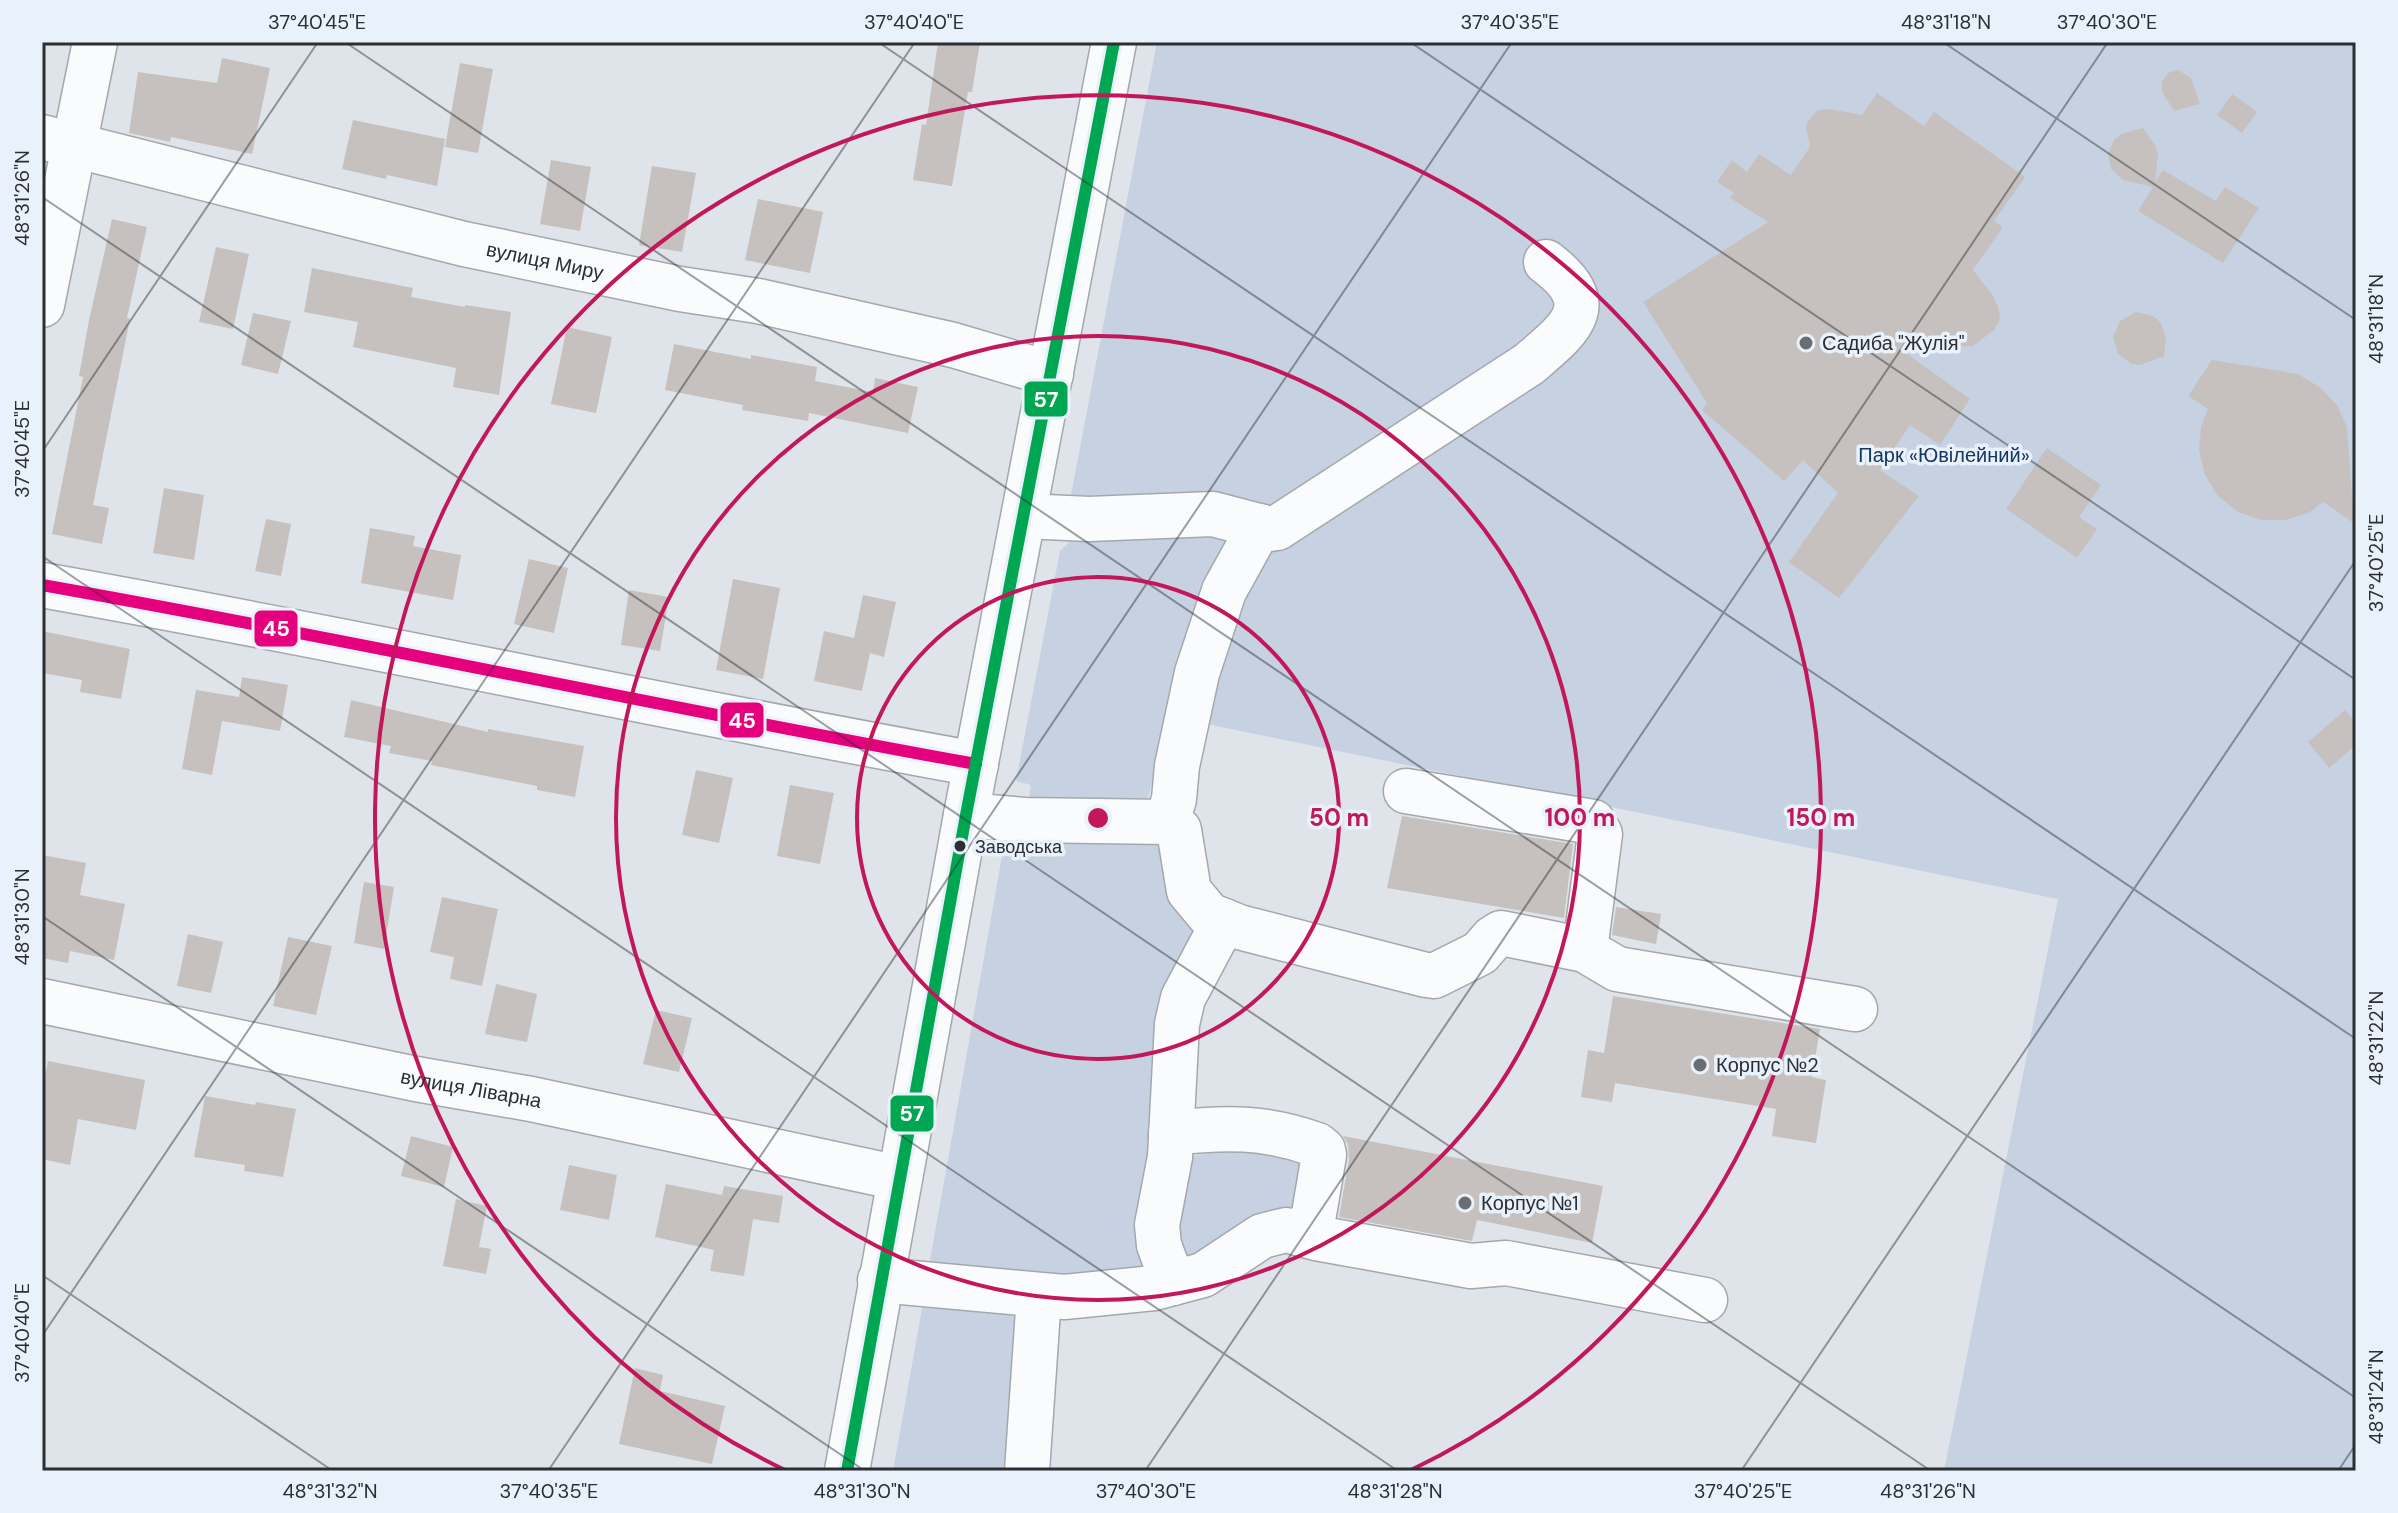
<svg xmlns="http://www.w3.org/2000/svg" width="2398" height="1513" viewBox="0 0 2398 1513" font-family="'DM Sans',sans-serif">
<style>
.green{fill:#c6d2e2}
.building{fill:#c6c1bf}
.lines{fill:none;stroke-linecap:round;stroke-linejoin:round}
.minor-casing{stroke:#a4a8ac;stroke-width:47}
.minor{stroke:#fafbfc;stroke-width:44}
.bus-1-casing{stroke:#e9f1fb;stroke-width:18}
.bus-2-casing{stroke:#e9f1fb;stroke-width:18}
.bus-1{stroke:#e5007d;stroke-width:12}
.bus-2{stroke:#00a651;stroke-width:12}
.ticks{fill:none;stroke:#2b2e32;stroke-width:2;stroke-opacity:0.45}
.ring{fill:none;stroke:#c2185b;stroke-width:4}
.poi-dot{fill:#6a6e72;stroke:#e9f1fb;stroke-width:3}
.bus-dot{fill:#2b2e32;stroke:#e9f1fb;stroke-width:3}
.labels{text-anchor:middle;stroke-width:7;stroke-linejoin:round;paint-order:stroke}
.bus-label{font-size:18px;fill:#2b2e32;stroke:#e9f1fb;text-anchor:start}
.street-label{font-size:20px;fill:#2b2e32;stroke:#e9f1fb}
.poi-label{font-size:20px;fill:#2b2e32;stroke:#e9f1fb;text-anchor:start}
.park-label{font-size:20px;fill:#143761;stroke:#e9f1fb}
.centre{fill:#c2185b;stroke:#e9f1fb;stroke-width:4}
.ring-label{font-size:24px;text-anchor:middle;font-weight:bold;fill:#c2185b;stroke:#e9f1fb;stroke-width:7;stroke-linejoin:round;paint-order:stroke}
.line-badge{stroke:#e9f1fb;stroke-width:3}
.badge-label{font-size:22px;text-anchor:middle;font-weight:bold;fill:#fff}
.neatline{fill:none;stroke:#2b2e32;stroke-width:3}
.ticks-label{font-size:20px;text-anchor:middle;fill:#2b2e32}
</style>
<rect width="100%" height="100%" fill="#dfe4ea"/>
<path class="green" d="M1157,42H2356V1471H1944L2058,899L1168,716L1145,811L1026,812L1031,785L1016,781L1060,551L1072,539L1079,503L1071,495Z
M1007,828L1148,831L1170,847L1203,925L1156,1272L1065,1280L929,1266Z
M1254,1144L1307,1157L1299,1207L1260,1213L1196,1259L1181,1264L1171,1227L1184,1158Z
M923,1303L1015,1308L1025,1322L1014,1471H893Z"/>
<path class="building" d="M938,42H980L972,92H968L952,186L913,180L922,124L926,125Z
M222,58L270,68L252,154L171,137L170,142L129,133L138,72L217,83Z
M460,63L493,69L478,153L445,147Z
M2178,70L2191,78L2200,104L2174,111L2162,92V82L2168,73Z
M1877,93L1924,126L1934,112L2025,177L1994,221L2003,227L1973,270L1994,297L1999,310L2000,319L1994,330L1973,346L1899,348L1970,399L1940,445L1910,425L1880,470L1919,496L1839,598L1789,562L1838,493L1803,460L1784,481L1702,410L1707,403L1643,302L1768,222L1730,198L1734,193L1717,182L1732,160L1747,172L1759,154L1791,175L1810,147L1806,125L1812,116L1818,110L1829,109L1862,115Z
M2232,94L2257,112L2242,133L2217,115Z
M353,120L445,139L437,186L387,175L386,179L342,169Z
M2143,128L2156,147L2158,154L2155,182L2163,170L2216,201L2225,187L2259,208L2223,263L2138,211L2153,187L2123,180L2111,169L2108,154L2114,140L2121,134Z
M551,160L591,167L580,231L540,224Z
M652,166L696,173L682,252L639,245Z
M758,199L823,212L810,273L745,260Z
M112,219L147,227L127,318L130,319L93,505L109,508L102,544L52,534L83,377L79,376L89,320Z
M216,247L249,254L233,329L199,322Z
M312,268L413,288L411,297L465,307V305L511,312L499,395L453,387L456,368L353,347L358,322L304,312Z
M2136,312L2153,316L2160,322L2166,337L2164,356L2140,365L2132,364L2118,354L2113,337L2120,321Z
M253,313L291,321L278,374L241,365Z
M567,327L612,337L596,413L551,404Z
M674,344L751,359V355L817,367L815,381L873,392L875,378L918,387L908,433L809,413L808,421L742,410L743,405L665,390Z
M2212,360L2298,374L2321,388L2337,405L2347,427L2354,523L2323,502L2310,512L2286,520H2261L2238,512L2218,496L2205,475L2199,451L2201,427L2208,409L2188,396Z
M2047,448L2101,485L2079,517L2097,529L2077,558L2006,509Z
M164,488L204,495L194,560L153,553Z
M266,519L291,524L281,576L255,571Z
M370,528L415,536L413,546L461,555L453,600L361,583Z
M529,559L568,568L554,633L514,624Z
M733,579L780,588L763,679L716,670Z
M629,590L669,597L660,651L621,645Z
M863,595L896,602L884,657L870,653L862,691L814,681L824,631L854,638Z
M42,631L130,649L121,699L80,692L82,680L42,673Z
M242,677L288,685L280,731L222,721L212,775L182,769L196,690L239,697Z
M351,700L488,732V729L584,746L575,797L537,790V786L431,765L432,761L389,753L391,746L344,737Z
M2345,710L2356,723V745L2329,768L2308,742Z
M696,770L733,778L719,843L682,835Z
M790,785L834,793L820,864L777,856Z
M1402,816L1573,844L1564,918L1387,888Z
M42,855L86,863L80,895L125,904L114,960L70,951L68,963L42,958Z
M364,882L394,887L384,949L354,943Z
M442,897L498,909L482,986L450,979L454,957L430,952Z
M1616,907L1661,914L1656,944L1612,935Z
M188,934L223,942L211,993L177,986Z
M288,937L332,946L316,1015L273,1006Z
M496,984L537,994L527,1042L485,1034Z
M1613,996L1820,1029L1812,1077L1826,1080L1816,1143L1772,1136L1776,1109L1615,1083L1612,1102L1581,1097L1588,1050L1604,1053Z
M656,1010L692,1018L679,1072L643,1064Z
M48,1061L145,1080L136,1130L78,1119L70,1165L42,1159V1091Z
M205,1096L255,1105L256,1102L296,1109L283,1177L244,1171L245,1165L194,1157Z
M411,1136L453,1147L444,1187L401,1176Z
M1343,1136L1603,1186L1592,1243L1477,1220L1472,1241L1339,1217L1349,1159L1348,1145Z
M569,1165L617,1175L609,1220L560,1210Z
M666,1184L722,1195L724,1186L783,1196L779,1223L753,1219L744,1276L710,1271L714,1250L655,1237Z
M456,1199L487,1206L479,1247L491,1249L486,1274L443,1266Z
M635,1368L663,1375L660,1391L725,1406L712,1464L619,1444Z"/>
<g class="lines">
<g class="minor-casing">
<g id="minor">
<path id="s1" d="M42,137L464,244L680,289L758,301L953,345L1051,374"/>
<path d="M42,305L95,42"/>
<path d="M1024,516L1089,519L1213,514L1270,529L1277,528L1529,364C1570,329 1603,305 1546,262"/>
<path d="M42,585C354,640 664,708 976,764"/>
<path d="M1406,791L1593,822L1600,834L1585,950"/>
<path d="M966,815L1025,820L1167,822L1179,830L1189,891L1209,915L1239,927L1426,975L1434,976L1480,953L1493,938L1501,933L1585,950L1617,969L1855,1009"/>
<path d="M1167,822L1174,799L1177,766L1197,673L1224,591L1260,526"/>
<path id="s2" d="M42,1001L416,1079L531,1099L899,1178"/>
<path d="M1171,1133C1225,1127 1265,1126 1317,1145L1323,1150L1324,1155L1314,1214L1304,1235"/>
<path d="M880,1280L1064,1297L1154,1288L1203,1275L1262,1236L1286,1230L1316,1238L1471,1266L1506,1263L1705,1300"/>
<path d="M1173,1283L1159,1245L1157,1225L1170,1157L1177,1024L1183,998L1224,921"/>
<path d="M847,1471L966,815L1114,42"/>
<path d="M1027,1471L1039,1296"/>
</g>
</g>
<use href="#minor" class="minor"/>
<g class="bus-1-casing">
<path id="bus-1" d="M42,585C354,640 664,708 976,764"/>
</g>
<g class="bus-2-casing">
<path id="bus-2" d="M847,1471L966,815L1114,42"/>
</g>
<use href="#bus-1" class="bus-1"/>
<use href="#bus-2" class="bus-2"/>
</g>
<path class="ticks" d="M345,42L2356,1398M878,42L2356,1039M1410,42L2356,680M1943,42L2356,320M42,197L1931,1471M42,452L318,42M42,556L1398,1471M42,916L865,1471M42,1275L333,1471M42,1336L915,42M548,1471L1512,42M1145,1471L2108,42M1741,1471L2356,560M2338,1471L2356,1444"/>
<g class="ring">
<circle cx="1098" cy="818" r="241"/>
<circle cx="1098" cy="818" r="482"/>
<path d="M787 1471A723 723 0 1 1 1409 1471"/>
</g>
<g class="poi-dot">
<circle cx="1806" cy="343" r="8"/>
<circle cx="1700" cy="1065" r="8"/>
<circle cx="1465" cy="1203" r="8"/>
</g>
<circle class="bus-dot" cx="960" cy="846" r="7"/>
<g class="labels">
<g class="bus-label">
<text x="975" y="853">Заводська</text>
</g>
<g class="street-label">
<text dy="7" stroke="none"><textPath href="#s1" startOffset="518">вулиця Миру</textPath></text>
<text dy="7" stroke="none"><textPath href="#s2" startOffset="438">вулиця Ліварна</textPath></text>
</g>
<g class="poi-label">
<text x="1822" y="350">Садиба "Жулія"</text>
<text x="1716" y="1072">Корпус №2</text>
<text x="1481" y="1210">Корпус №1</text>
</g>
<g class="park-label">
<text x="1944" y="462">Парк «Ювілейний»</text>
</g>
</g>
<circle cx="1098" cy="818" r="12" class="centre"/>
<g class="ring-label">
<text x="1339" y="826">50 m</text>
<text x="1580" y="826">100 m</text>
<text x="1821" y="826">150 m</text>
</g>
<g class="line-badge">
<rect x="1023" y="380" width="46" height="38" rx="8" fill="#00a651"/>
<rect x="253" y="609" width="46" height="39" rx="8" fill="#e5007d"/>
<rect x="719" y="701" width="46" height="38" rx="8" fill="#e5007d"/>
<rect x="889" y="1094" width="46" height="39" rx="8" fill="#00a651"/>
</g>
<g class="badge-label">
<text x="1046" y="407">57</text>
<text x="276" y="636">45</text>
<text x="742" y="728">45</text>
<text x="912" y="1121">57</text>
</g>
<rect width="2398" height="1513" fill="none" stroke="#e9f1fb" stroke-width="88"/>
<rect x="44" y="44" width="2310" height="1425" class="neatline"/>
<g class="ticks-label">
<text x="317" y="29">37°40'45"E</text>
<text x="914" y="29">37°40'40"E</text>
<text x="1510" y="29">37°40'35"E</text>
<text x="1946" y="29">48°31'18"N</text>
<text x="2107" y="29">37°40'30"E</text>
<text transform="translate(22 198) rotate(-90)" y="7">48°31'26"N</text>
<text transform="translate(2376 319) rotate(-90)" y="7">48°31'18"N</text>
<text transform="translate(22 449) rotate(-90)" y="7">37°40'45"E</text>
<text transform="translate(2376 563) rotate(-90)" y="7">37°40'25"E</text>
<text transform="translate(22 917) rotate(-90)" y="7">48°31'30"N</text>
<text transform="translate(2376 1038) rotate(-90)" y="7">48°31'22"N</text>
<text transform="translate(22 1333) rotate(-90)" y="7">37°40'40"E</text>
<text transform="translate(2376 1397) rotate(-90)" y="7">48°31'24"N</text>
<text x="330" y="1498">48°31'32"N</text>
<text x="549" y="1498">37°40'35"E</text>
<text x="862" y="1498">48°31'30"N</text>
<text x="1146" y="1498">37°40'30"E</text>
<text x="1395" y="1498">48°31'28"N</text>
<text x="1743" y="1498">37°40'25"E</text>
<text x="1928" y="1498">48°31'26"N</text>
</g>
</svg>
